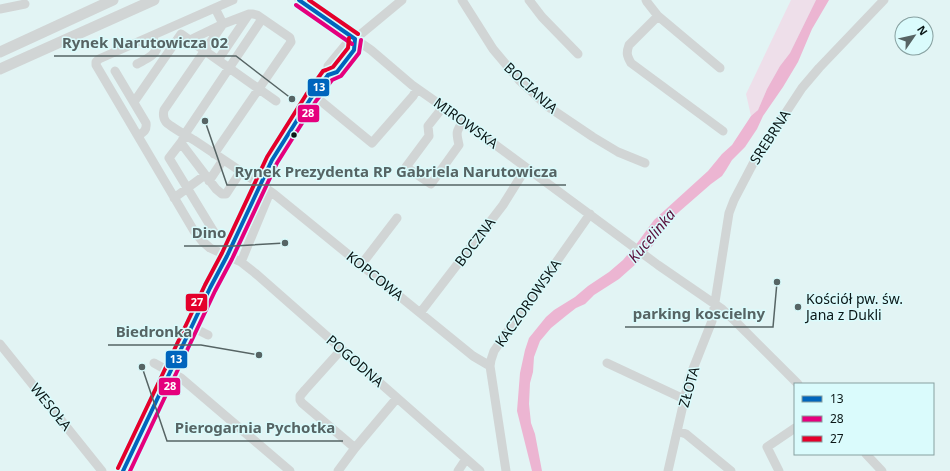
<svg xmlns="http://www.w3.org/2000/svg" width="950" height="471" viewBox="0 0 950 471" font-family="'Noto Sans',sans-serif">
<style>
.green{fill:#eedfea}
.water{fill:#ecb5d2}
.lines{fill:none;stroke-linecap:round;stroke-linejoin:round}
.minor{stroke:#d1d5d5;stroke-width:9}
.major{stroke:#d1d5d5;stroke-width:11}
.bus-1-casing{stroke:#dafbfc;stroke-width:7}
.bus-2-casing{stroke:#dafbfc;stroke-width:7}
.bus-3-casing{stroke:#dafbfc;stroke-width:7}
.bus-1{stroke:#0065bd;stroke-width:4}
.bus-2{stroke:#e5007d;stroke-width:4}
.bus-3{stroke:#e4002b;stroke-width:4}
.bus-dot{fill:#0b1717;stroke:#dafbfc;stroke-width:1.5}
.poi-dot{fill:#566464;stroke:#dafbfc;stroke-width:1.5}
.labels{text-anchor:middle;stroke-width:3;stroke-linejoin:round;paint-order:stroke}
.street-label{font-size:14px;fill:#0b1717;stroke:#dafbfc}
.poi-label{font-size:14px;fill:#0b1717;stroke:#dafbfc;text-anchor:start}
.water-label{font-size:15px;font-style:italic;fill:#5a103c;stroke:#dafbfc}
.leader{fill:none;stroke:#566464;stroke-width:1.5}
.callout-dot{fill:#566464;stroke:#dafbfc;stroke-width:1.5}
.callout-label{font-size:15px;text-anchor:middle;font-weight:bold;fill:#566464;stroke:#dafbfc;stroke-width:3;stroke-linejoin:round;paint-order:stroke}
.line-badge{stroke:#dafbfc;stroke-width:1.5}
.badge-label{font-size:11px;text-anchor:middle;font-weight:bold;fill:#fff}
</style>
<rect width="100%" height="100%" fill="#e2f4f4"/>
<path class="green" d="M791,0H816L790,53L780,66L767,89L758,110L751,116L746,94Z"/>
<path class="water" d="M816,0H829L812,29L798,62L783,87L763,116L757,129L745,147L732,160L726,170L722,176L711,184L672,218L653,245L637,263L619,279L594,295L585,304L576,308L567,315L551,328L540,341L534,357L533,372L530,383L529,404L531,423L535,434L542,471H532L517,411L520,373L525,350L529,338L546,317L554,310L575,297L588,286L609,272L623,260L638,242L654,220L708,171L722,154L732,145L751,116L758,110L767,89L780,66L790,53Z"/>
<g class="lines">
<path class="minor" d="M233,0L99,59L96,62V65L194,231L202,241L210,248L241,262L255,273L480,471
M299,0L371,50L412,85L459,118L658,265L722,309L736,322L798,384
M462,0L493,49L520,81L547,106L593,137L618,152L645,163
M529,0L542,17L578,54
M646,0L647,2L658,16L629,45C626,53 627,56 631,63L723,131
M0,9L25,4
M658,16L720,68
M190,40L223,24L215,8
M218,60L249,14
M137,64C144,60 155,56 157,48L152,36
M115,71L146,123C147,130 144,132 138,136
M328,75L337,72L347,59L354,50L355,39
M313,96L322,102L372,143L413,96L417,89
M134,102L181,34L276,101
M443,107L428,126L429,136L406,167L431,184L459,145C456,132 456,132 463,121
M181,143L216,189L222,194H226L241,171
M214,154L291,42L290,38L289,37L257,15L253,14H249L223,24L164,110C163,114 163,118 166,122C171,127 187,136 194,140C221,158 248,176 274,194L473,356L490,366
M209,181L223,160
M174,198L205,175
M214,232L169,158L182,141L185,134L262,19
M241,262L270,192
M361,265L397,218
M420,313L503,205L526,168
M192,327L208,335
M0,344L102,471
M341,350L305,390L300,396V400L302,403L355,448
M154,363L181,378L290,471
M607,363L684,399
M677,431L686,434L731,471
M866,454L882,471
M123,471L210,288L227,256L272,160L284,140L297,118L328,75V66L347,43L355,39L402,0
M338,471L355,448L397,398
M458,471L466,459
M506,471L490,366L491,360L494,351L590,214
M668,471L689,379L712,321L729,213L734,200L756,158L802,88L819,68L884,0
M779,471L767,447L795,428"/>
<path class="major" d="M0,52L113,0
M0,69L154,0"/>
<g class="bus-1-casing">
<path id="bus-1" d="M299,0L355,39
M123,471L210,288L227,256L272,160L311,98L328,75L337,72L354,50L355,39"/>
</g>
<g class="bus-2-casing">
<path id="bus-2" d="M296,5L352,44
M130,471L215,291L232,259L277,163L316,101L332,80L341,76L359,53L361,40"/>
</g>
<g class="bus-3-casing">
<path id="bus-3" d="M309,0L358,34
M118,468L205,285L222,253L267,157L306,95L323,71L326,70L333,67L348,48L349,38"/>
</g>
<use href="#bus-1" class="bus-1"/>
<use href="#bus-2" class="bus-2"/>
<use href="#bus-3" class="bus-3"/>
</g>
<circle class="bus-dot" cx="294" cy="135" r="3.5"/>
<circle class="poi-dot" cx="798" cy="307" r="4"/>
<g class="labels">
<g class="street-label">
<text transform="translate(531 88) rotate(43)" y="5">BOCIANIA</text>
<text transform="translate(466 123) rotate(36)" y="5">MIROWSKA</text>
<text transform="translate(770 137) rotate(-57)" y="5">SREBRNA</text>
<text transform="translate(475 242) rotate(-53)" y="5">BOCZNA</text>
<text transform="translate(375 276) rotate(39)" y="5">KOPCOWA</text>
<text transform="translate(528 303) rotate(-55)" y="5">KACZOROWSKA</text>
<text transform="translate(355 361) rotate(41)" y="5">POGODNA</text>
<text transform="translate(689 387) rotate(-74)" y="5">ZŁOTA</text>
<text transform="translate(51 407) rotate(51)" y="5">WESOŁA</text>
</g>
<g class="poi-label">
<text x="806" y="304">Kościół pw. św.<tspan x="806" dy="16">Jana z Dukli</tspan></text>
</g>
<g class="water-label">
<text transform="translate(652 236) rotate(-50)" y="5">Kucelinka</text>
</g>
</g>
<path class="leader" d="M292 99L236 56H54M205 121L227 185H566M285 243L234 246H184M777 282L773 327H625M259 355L201 345H108M142 367L167 441H343"/>
<g class="callout-dot">
<circle cx="292" cy="99" r="4"/>
<circle cx="205" cy="121" r="4"/>
<circle cx="285" cy="243" r="4"/>
<circle cx="777" cy="282" r="4"/>
<circle cx="259" cy="355" r="4"/>
<circle cx="142" cy="367" r="4"/>
</g>
<g class="callout-label">
<text x="145" y="48">Rynek Narutowicza 02</text>
<text x="396" y="177">Rynek Prezydenta RP Gabriela Narutowicza</text>
<text x="209" y="238">Dino</text>
<text x="699" y="319">parking koscielny</text>
<text x="154" y="337">Biedronka</text>
<text x="255" y="433">Pierogarnia Pychotka</text>
</g>
<g class="line-badge">
<rect x="307" y="78" width="23" height="19" rx="4" fill="#0065bd"/>
<rect x="297" y="104" width="23" height="19" rx="4" fill="#e5007d"/>
<rect x="185" y="293" width="23" height="19" rx="4" fill="#e4002b"/>
<rect x="165" y="350" width="23" height="19" rx="4" fill="#0065bd"/>
<rect x="158" y="377" width="23" height="19" rx="4" fill="#e5007d"/>
</g>
<g class="badge-label">
<text x="319" y="91">13</text>
<text x="308" y="117">28</text>
<text x="197" y="306">27</text>
<text x="176" y="363">13</text>
<text x="170" y="390">28</text>
</g>
<rect x="794" y="383" width="140" height="72" fill="#dafbfc" stroke="#87a0a0"/>
<rect x="802" y="396" width="20" height="6" fill="#0065bd" stroke="#87a0a0"/>
<text x="830" y="403" font-size="12" fill="#0b1717">13</text>
<rect x="802" y="416" width="20" height="6" fill="#e5007d" stroke="#87a0a0"/>
<text x="830" y="423" font-size="12" fill="#0b1717">28</text>
<rect x="802" y="436" width="20" height="6" fill="#e4002b" stroke="#87a0a0"/>
<text x="830" y="443" font-size="12" fill="#0b1717">27</text>
<g transform="translate(914 36) rotate(56)"><circle r="19" fill="#dafbfc" stroke="#87a0a0"/>
<path d="M0-3L7 15L0 10L-7 15Z" fill="#566464"/>
<text y="-6" font-size="11" font-weight="bold" text-anchor="middle" fill="#0b1717">N</text>
</g>
</svg>
